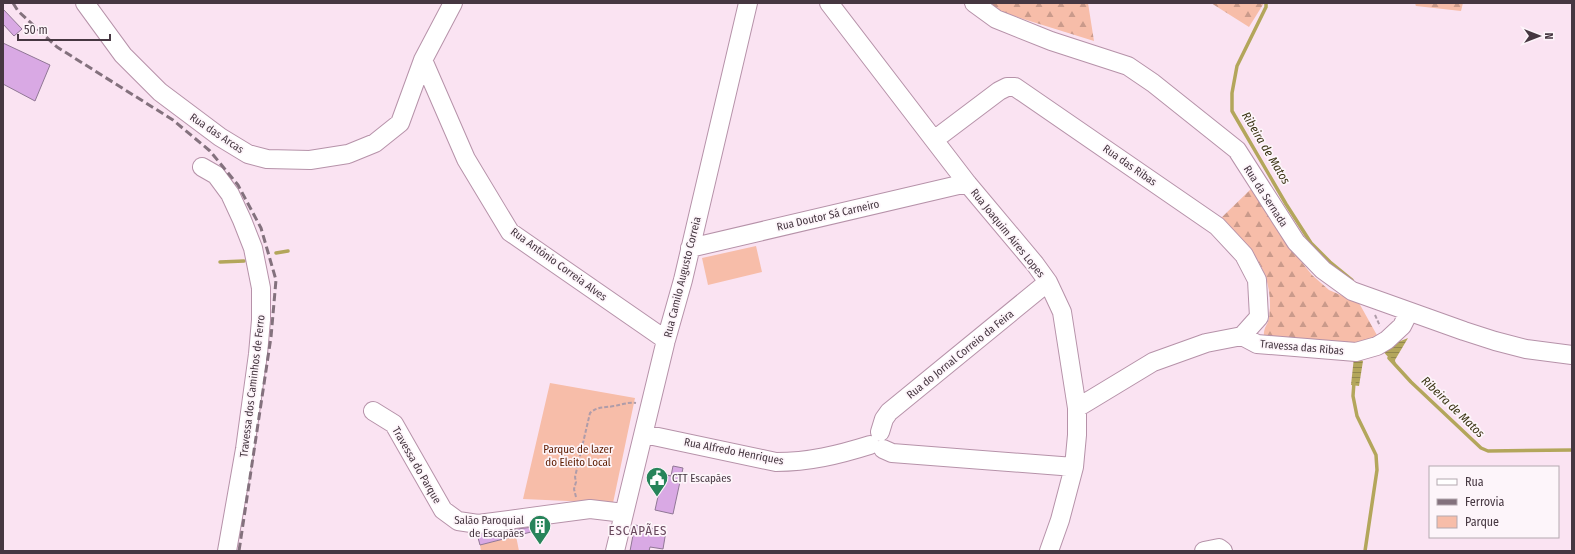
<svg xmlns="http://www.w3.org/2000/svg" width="1575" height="554" viewBox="0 0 1575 554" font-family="'Fira Sans Condensed',sans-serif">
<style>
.green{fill:#f7bda9}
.forest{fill:url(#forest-firs)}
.water{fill:url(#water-rules)}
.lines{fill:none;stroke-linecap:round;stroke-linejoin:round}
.stream{stroke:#b3a65b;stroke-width:3.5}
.building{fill:#d9a9e4;stroke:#907795}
.minor-casing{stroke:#b692a9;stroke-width:20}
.path{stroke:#af9ca9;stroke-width:2;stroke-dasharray:4 2;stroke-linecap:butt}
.minor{stroke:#fff;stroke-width:18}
.rail{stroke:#83717d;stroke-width:3;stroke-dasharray:8 4;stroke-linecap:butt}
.labels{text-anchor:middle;stroke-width:3.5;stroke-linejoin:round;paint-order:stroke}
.street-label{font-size:11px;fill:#463741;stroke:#fdf5fa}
.park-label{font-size:11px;fill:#5e1c01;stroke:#fdf5fa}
.poi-label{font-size:11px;fill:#463741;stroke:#fdf5fa;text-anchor:start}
.water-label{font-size:12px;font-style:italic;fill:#3a3413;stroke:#fdf5fa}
.quarter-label{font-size:13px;letter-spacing:1px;fill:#68485d;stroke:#fdf5fa}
</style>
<defs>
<pattern id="forest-firs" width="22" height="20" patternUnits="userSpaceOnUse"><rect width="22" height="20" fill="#f7bda9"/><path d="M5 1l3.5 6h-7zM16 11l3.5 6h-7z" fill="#ca9a8b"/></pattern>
<pattern id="water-rules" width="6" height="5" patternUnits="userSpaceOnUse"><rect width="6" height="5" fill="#b3a65b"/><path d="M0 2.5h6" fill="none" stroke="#93884d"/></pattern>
</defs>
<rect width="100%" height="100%" fill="#fae3f2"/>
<path class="green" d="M756,246L762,272L708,285L702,258Z
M550,383L635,398L613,503L523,499Z
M516,536L519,551H481L480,545Z"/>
<path class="forest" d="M990,3H1088L1094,41L1001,12Z
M1211,3H1264L1249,27Z
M1415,3H1463L1461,11L1416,6Z
M1252,188L1280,235L1312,275L1329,290L1359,303L1378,337L1357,344L1264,338C1263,327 1267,327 1269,318C1270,315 1269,311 1270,308C1271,267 1249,245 1219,220Z"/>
<path class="water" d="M1408,338L1395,360L1396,366L1381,349Z
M1354,357L1363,361L1359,386L1351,385Z"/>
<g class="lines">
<path class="stream" d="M1266,3V7L1237,66L1232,93V111L1286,204L1311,243L1330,262L1352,280
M276,253L288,251
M220,262L244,261
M1389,358L1411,382L1481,448L1488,451L1572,450
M1354,382L1353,396L1357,416L1376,455L1377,470L1365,551"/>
</g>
<path class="building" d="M3,9L22,29L14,36L3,24Z
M3,43L50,65L35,101L3,84Z
M673,466L683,468L673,514L655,510L663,474L671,476Z
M635,525L666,531L663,549L650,547L649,551H630Z
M533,527L535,531L480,545L477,534Z"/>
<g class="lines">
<g class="minor-casing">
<path id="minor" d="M85,3L123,55L160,92L220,137L248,154L267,159L310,160L348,154L375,143L400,123L423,60L453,3
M829,3L967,183L1035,264L1048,282L1062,312L1077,408V435L1074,467L1060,520L1049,551
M974,3L996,19L1051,41L1128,66L1153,83L1237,150L1296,242L1323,270L1352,291L1464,331L1495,341L1526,349L1572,355
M423,60L466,159L510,232L666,340
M934,140L999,91L1007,87H1015L1217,226L1244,255L1257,280L1259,317L1242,336
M202,167L216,175L230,194L242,220L253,248L261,288V320L258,354L245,449L227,551
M690,248L967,183
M1077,408L1153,362L1206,343L1242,336L1257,344L1356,352L1377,346L1387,340L1402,326L1409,312
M373,411L394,424L443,510L458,521L478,524L590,509L624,513
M880,432L884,419L889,412L1048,282
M644,434L776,462C809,462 838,455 870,445
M883,449L892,453L1074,467
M615,551L666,340L683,280L748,3
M1204,551L1219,548L1223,551"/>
</g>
<path class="path" d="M1375,315L1380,326
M576,497L574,489L576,482L575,477L590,413C598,406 604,408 614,406C621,405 627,402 636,403"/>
<use href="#minor" class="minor"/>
<path class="rail" d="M13,3L18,11L57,47L173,120L210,151L238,185L261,228L276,280L271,337L239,551"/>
</g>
<defs>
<g id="civic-pin" transform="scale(1.15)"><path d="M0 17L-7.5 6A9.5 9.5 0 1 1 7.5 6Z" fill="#27845a" stroke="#fdf5fa"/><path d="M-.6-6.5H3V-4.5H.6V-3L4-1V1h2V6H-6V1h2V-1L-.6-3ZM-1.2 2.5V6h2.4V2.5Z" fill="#fff"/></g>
<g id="building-pin" transform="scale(1.15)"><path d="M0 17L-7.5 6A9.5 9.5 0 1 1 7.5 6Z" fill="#27845a" stroke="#fdf5fa"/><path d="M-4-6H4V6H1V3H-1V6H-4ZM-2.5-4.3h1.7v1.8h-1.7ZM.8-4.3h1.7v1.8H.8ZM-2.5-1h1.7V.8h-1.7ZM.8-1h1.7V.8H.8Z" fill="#fff"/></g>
</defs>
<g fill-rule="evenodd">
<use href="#civic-pin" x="657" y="478"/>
<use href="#building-pin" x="540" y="526"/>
</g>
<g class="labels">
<g class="street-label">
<text transform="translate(217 133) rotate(34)" y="4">Rua das Arcas</text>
<text transform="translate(1130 165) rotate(35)" y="4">Rua das Ribas</text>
<text transform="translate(1266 196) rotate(57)" y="4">Rua da Sernada</text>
<text transform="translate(828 215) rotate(-13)" y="4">Rua Doutor Sá Carneiro</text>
<text transform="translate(1008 233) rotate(51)" y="4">Rua Joaquim Aires Lopes</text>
<text transform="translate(559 264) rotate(36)" y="4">Rua António Correia Alves</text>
<text transform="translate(682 277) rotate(-76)" y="4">Rua Camilo Augusto Correia</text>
<text transform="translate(1302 347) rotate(5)" y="4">Travessa das Ribas</text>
<text transform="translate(960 354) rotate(-39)" y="4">Rua do Jornal Correio da Feira</text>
<text transform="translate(252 386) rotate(-83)" y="4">Travessa dos Caminhos de Ferro</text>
<text transform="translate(734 451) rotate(11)" y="4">Rua Alfredo Henriques</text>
<text transform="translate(417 465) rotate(60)" y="4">Travessa do Parque</text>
</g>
<g class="park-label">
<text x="578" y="453">Parque de lazer<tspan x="578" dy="13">do Eleito Local</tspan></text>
</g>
<g class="poi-label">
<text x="672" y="482">CTT Escapães</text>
<text x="524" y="524" text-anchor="end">Salão Paroquial<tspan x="524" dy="13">de Escapães</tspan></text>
</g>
<g class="water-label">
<text transform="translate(1266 148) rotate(59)" y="4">Ribeira de Matos</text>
<text transform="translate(1453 407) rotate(44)" y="4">Ribeira de Matos</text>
</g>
<g class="quarter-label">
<text x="638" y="535">ESCAPÃES</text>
</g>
</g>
<rect width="1575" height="554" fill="none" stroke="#463741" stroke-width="8"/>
<rect x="1429" y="466" width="130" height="72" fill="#fdf5fa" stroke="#b4a9b0"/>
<rect x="1437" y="479" width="20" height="6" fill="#ffffff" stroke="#b4a9b0"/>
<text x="1465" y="486" font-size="12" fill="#463741">Rua</text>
<rect x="1437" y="499" width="20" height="6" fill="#83717d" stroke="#b4a9b0"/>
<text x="1465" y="506" font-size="12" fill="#463741">Ferrovia</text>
<rect x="1437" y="516" width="20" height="12" fill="#f7bda9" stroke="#b4a9b0"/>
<text x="1465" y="526" font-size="12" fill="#463741">Parque</text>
<g transform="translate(1539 36) rotate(90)" stroke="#fdf5fa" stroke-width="3" paint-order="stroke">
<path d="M0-3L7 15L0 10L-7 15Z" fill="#463741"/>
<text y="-6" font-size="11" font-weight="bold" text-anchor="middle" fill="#463741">N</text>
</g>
<path d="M18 34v6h92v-6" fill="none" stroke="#463741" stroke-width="2"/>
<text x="24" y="34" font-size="12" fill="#463741" stroke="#fdf5fa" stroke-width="3" paint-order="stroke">50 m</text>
</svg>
